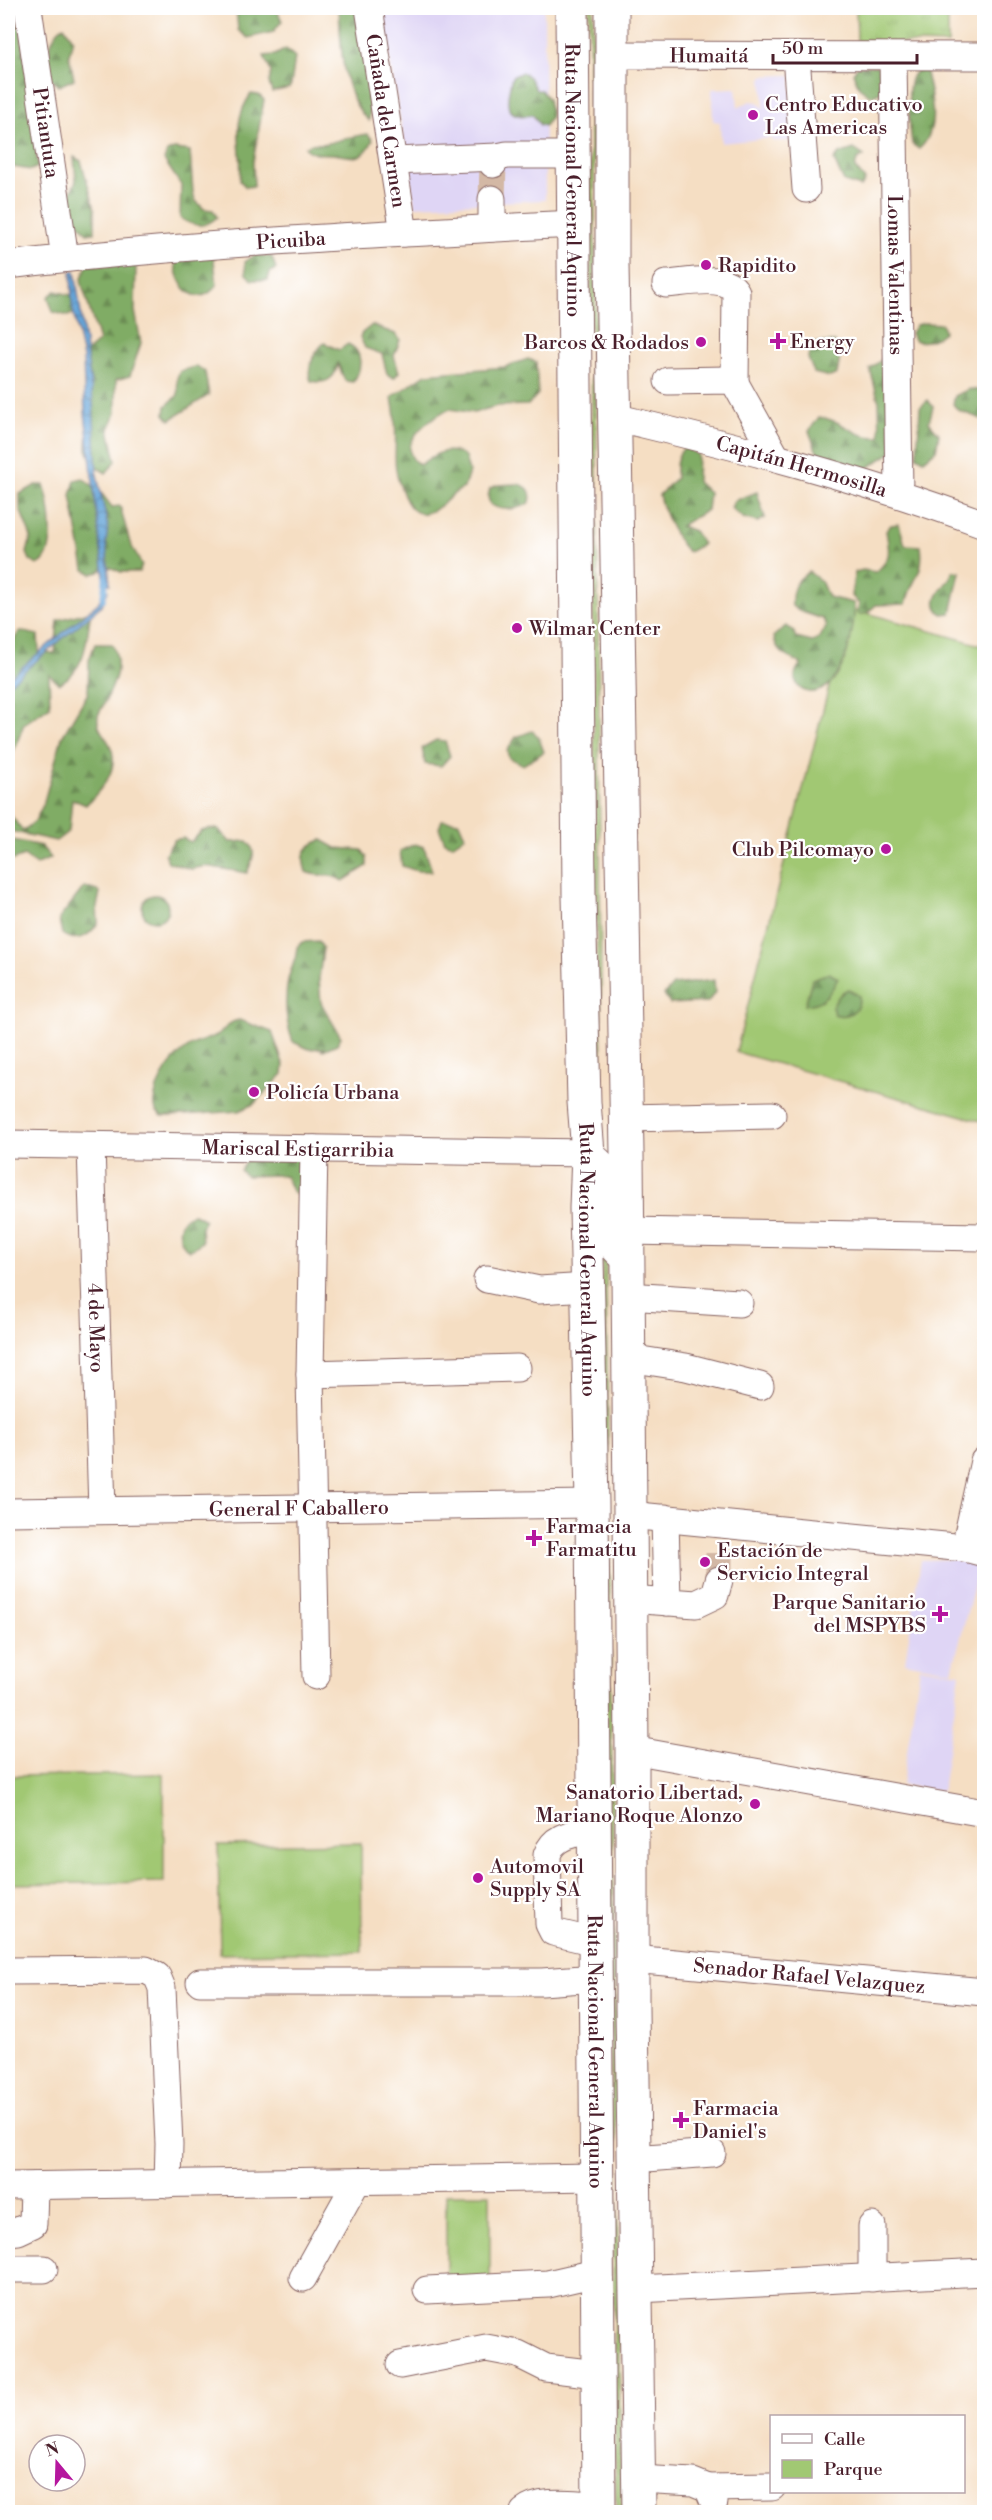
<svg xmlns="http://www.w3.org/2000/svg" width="992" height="2520" viewBox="0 0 992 2520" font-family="'Libre Bodoni',serif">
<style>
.built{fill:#dfd5f5}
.green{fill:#a1c873;stroke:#76744f;stroke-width:1.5}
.forest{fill:url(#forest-firs);stroke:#656648;stroke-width:1.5}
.park{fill:url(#park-tufts);stroke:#76744f;stroke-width:1.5}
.water{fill:url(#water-waves);stroke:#586282;stroke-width:1.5}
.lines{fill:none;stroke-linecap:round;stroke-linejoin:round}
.stream{stroke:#66a6d9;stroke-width:6}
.minor-tunnel{stroke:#d3b8a5;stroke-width:27;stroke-dasharray:27 14;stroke-linecap:butt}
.minor-casing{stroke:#866260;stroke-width:29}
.highway-casing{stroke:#866260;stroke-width:35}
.minor{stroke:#fff;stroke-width:27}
.highway{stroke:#fff;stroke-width:33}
.poi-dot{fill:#b5179e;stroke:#fff;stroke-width:2}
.labels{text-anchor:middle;stroke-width:4.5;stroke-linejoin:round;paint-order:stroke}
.street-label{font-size:20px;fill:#4a1f2b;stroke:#fff}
.poi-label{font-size:20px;fill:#4a1f2b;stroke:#fff;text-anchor:start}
</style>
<defs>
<pattern id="forest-firs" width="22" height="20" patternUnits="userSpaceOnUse" patternTransform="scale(1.5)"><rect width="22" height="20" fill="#80ac65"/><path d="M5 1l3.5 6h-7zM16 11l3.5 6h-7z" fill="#6b8b53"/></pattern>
<pattern id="park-tufts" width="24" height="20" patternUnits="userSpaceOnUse" patternTransform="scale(1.5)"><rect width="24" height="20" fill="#a1c873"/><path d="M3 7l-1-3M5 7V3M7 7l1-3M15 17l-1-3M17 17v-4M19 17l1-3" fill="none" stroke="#8cab64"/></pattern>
<pattern id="water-waves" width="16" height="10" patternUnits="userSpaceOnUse" patternTransform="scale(1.5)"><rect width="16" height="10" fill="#66a6d9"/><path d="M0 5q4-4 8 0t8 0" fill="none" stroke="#5687b0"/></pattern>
</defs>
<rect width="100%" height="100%" fill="#fff"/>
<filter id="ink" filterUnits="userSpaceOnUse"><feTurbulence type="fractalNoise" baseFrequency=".0167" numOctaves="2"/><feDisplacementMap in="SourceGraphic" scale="12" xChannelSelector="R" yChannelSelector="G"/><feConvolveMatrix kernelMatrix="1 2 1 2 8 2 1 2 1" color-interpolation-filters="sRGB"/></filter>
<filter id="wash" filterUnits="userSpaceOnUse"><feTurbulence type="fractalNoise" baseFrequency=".008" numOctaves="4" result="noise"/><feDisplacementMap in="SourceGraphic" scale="24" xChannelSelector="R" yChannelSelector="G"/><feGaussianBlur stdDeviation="1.35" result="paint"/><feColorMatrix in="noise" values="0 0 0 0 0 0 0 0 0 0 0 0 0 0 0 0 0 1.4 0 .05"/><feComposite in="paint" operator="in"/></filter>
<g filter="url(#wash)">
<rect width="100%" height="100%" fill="#f5dec3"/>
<path class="built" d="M381,8H544L545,200L415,206Z
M791,75L794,141H773L772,138L721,143L720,122L713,121L712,89L736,88L738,108L750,101L757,102L764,108L762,76Z
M956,1559L979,1566L952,1671L905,1662L921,1560Z
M920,1667L960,1673L942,1791L902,1785Z"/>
<path class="green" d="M589,8H593L602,1105L599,1103L594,726Z
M849,608L984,646V1122L736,1052Z
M601,1195L605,1196L621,2512H616Z
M164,1774V1882L8,1884V1776Z
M361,1843L362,1952L220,1954L218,1845Z
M446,2194H490V2281H446Z"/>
<path class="forest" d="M8,8H14L19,12L38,167L31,170L8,166Z
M236,8H276L282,21L273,32L248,38L238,30Z
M339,8H355C366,38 372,88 369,121C340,94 341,44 339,8Z
M64,26L73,39L69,55L74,79L59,86C40,75 48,33 64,26Z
M286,49L295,57L291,85L289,88L272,92L269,83L271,72L264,56L275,55Z
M924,65C930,90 942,129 919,149L912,144C910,130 905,87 913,75C915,71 921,68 924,65Z
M858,66H878L884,90L871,96L859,87L853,73Z
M522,72L529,77L536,90H541L548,99L551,116L545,126L540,125L533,115C502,120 506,100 512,77Z
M251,94L259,95L264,100L253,162L254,186L246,187L240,181C244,147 229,125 251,94Z
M368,134L373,140C362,164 352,156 332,154C322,153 311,156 305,147C314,140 320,146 329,143C342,139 354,136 368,134Z
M174,149L190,151L193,192L195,200L204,209L213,210L217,217C205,229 193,227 180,218L181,185L164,160L167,152Z
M854,149L864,156L857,160L855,168L865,180L861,187L844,182L834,160L839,154Z
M74,157L81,161L95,209V233H87L76,220L69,196L76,181Z
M213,252L217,285C196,313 171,281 176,256Z
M255,255L272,257L276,269L270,272L268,280H252L246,274L245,262Z
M87,265H136L135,311L141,343L130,376L116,380V413L109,429L116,461L106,473L93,465L87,449L90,398L86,352L99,341L81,281Z
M55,291L71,295L76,312L68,316L53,312L48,297Z
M924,323L942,324L944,332C935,340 925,344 914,340L911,333L916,325Z
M372,325L395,334L400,340L394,356L399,372L394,378L387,374L382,354L365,348L360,337L362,333Z
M835,342L840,357L837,374L830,377L814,373L808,358L811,343Z
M324,343L339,350L348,344C364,351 362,370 353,382L345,381L338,364C335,378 327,385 311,381C305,370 315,351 324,343Z
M885,357L892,452L866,469L848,474L820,460L809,431L819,417C847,421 852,438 880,437L879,402L870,369Z
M528,359L536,362L538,394L528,405L497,406L474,413L450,409C432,415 391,447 420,465C434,454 448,445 465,457L469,472L464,488C447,494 447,507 426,513C415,515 409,507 405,498C389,463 398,455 395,420C395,413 393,405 392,397L426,374L505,367Z
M197,366L205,372L209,395L170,420L165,414L166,406L178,395L177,378L180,371Z
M969,389L984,391V420L958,410L953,404L955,396Z
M928,400L933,407L929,422L939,434L936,450L924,460L917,456L920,407Z
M684,448L698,454L697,482L709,493L707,510L680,526L694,531L703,544L689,552C678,546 662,509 659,495L676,478C676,466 675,457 684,448Z
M83,478L102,494L112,507L120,506L130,543L142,565L139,572H121L105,565L99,572L92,574L84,569L71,495L75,480Z
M516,484C527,485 533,491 530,502C520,510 501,512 490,504L488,497L490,488L498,485Z
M36,485H44C50,503 59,557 37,565L30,560L27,553L31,537L20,509V494Z
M757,492L765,518L758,522L743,518L731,508L734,501Z
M899,524L905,545L921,546C925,576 911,578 906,604L876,605L867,613L860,615L857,613L859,604L851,595L855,572L863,570L876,572C893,558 889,550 886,531L891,525Z
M953,571L960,572L951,613L942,614C924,599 949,586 953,571Z
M809,572L821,581L828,597L854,603C856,627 845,683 818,691C800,697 787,678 801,664C788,657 775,652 774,636L786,626L793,630L796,638L812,642L819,639L826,626L823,619L799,611L792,606C791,590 795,580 809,572Z
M91,611C86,641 88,667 59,684L49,674L50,706L24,724L8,767V676L13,675C6,657 8,647 20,631L38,635L39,652L55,653L58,620Z
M95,644H112C123,665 115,683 104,704C102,708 99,712 98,716C96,729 105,735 110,745C121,769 102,789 86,805L72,799L69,831L56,841L10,831L8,829V812L23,831L35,821L43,805L62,737L88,693L89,660Z
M532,731L538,736L544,752L523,765L509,758L507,751L516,737Z
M436,740L445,741L450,756L441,766L425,764L422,748Z
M442,820L459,822L465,836L452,845L445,842L439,828Z
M210,829H218L230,842L247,841C258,852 252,860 247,873L206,866L191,869L168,862L165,854L174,840L183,838L191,842L202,831Z
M8,839L41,846L51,858L36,865L24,856L8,862Z
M322,840L336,848L362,850L367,858V866L343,881C331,872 318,878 306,872C300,854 305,846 322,840Z
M415,844L424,847L432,871H417L402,866L400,851Z
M84,887L100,892L97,907L98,923C90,936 76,944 62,934L59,919Z
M142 908a13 13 0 1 1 26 0a13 13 0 1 1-26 0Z
M318,941L323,948L319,979L321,1003L341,1037L337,1044L321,1051L324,1048L309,1049L293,1042C285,1021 284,1002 288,980C291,966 296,964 297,947L302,942Z
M829,973L838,978C831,993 823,1004 805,1005L812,979Z
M714,980L715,992L708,1002L670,1004L664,995L673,985Z
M848,989L859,996C860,1011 848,1019 834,1014L832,1007C837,999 839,993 848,989Z
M239,1020L272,1032L284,1066L283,1074L254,1104L239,1111L170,1116H162L156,1111C149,1090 170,1060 187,1048C196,1041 208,1040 217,1035C226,1030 227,1022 239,1020Z
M249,1157L298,1159L302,1166L307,1194L299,1196L292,1191L286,1177L278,1175L246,1176L240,1170Z
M194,1214L205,1220L201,1227L202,1242L189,1251C176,1241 175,1217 194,1214Z"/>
<path class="park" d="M856,8H948V44L857,41Z"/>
<path class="water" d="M75,271L93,400L97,475L108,527L106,543L110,584L105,585L85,413L83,358L72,306L71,272Z
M108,591L102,605L8,685V679L98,603L104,592Z"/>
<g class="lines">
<path class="stream" d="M103,599L106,577"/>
</g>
</g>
<g filter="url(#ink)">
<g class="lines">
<path class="minor-tunnel" d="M492,199L493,164
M719,1580V1542"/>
<g class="minor-casing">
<g id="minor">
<path id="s1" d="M28,8L65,258"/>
<path id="s2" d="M369,8L404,233"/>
<path id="s3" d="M613,55L984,56"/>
<path d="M796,56L806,189"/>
<path id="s4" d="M893,57L899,492"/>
<path d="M393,161L498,157"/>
<path d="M493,164L498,157L507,155H573"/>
<path d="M492,228V199"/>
<path id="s5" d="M8,265C195,243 385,234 573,224"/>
<path d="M666,284C685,283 726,273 736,292L735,383"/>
<path d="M668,381L729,380L735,383L775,455"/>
<path id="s6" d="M614,417C740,447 863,479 984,524"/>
<path d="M626,1118L772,1115"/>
<path id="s7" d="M8,1144L588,1153C628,1176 597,1213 611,1244C615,1251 622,1256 627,1261"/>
<path id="s8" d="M91,1146L102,1510"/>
<path d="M314,1149L310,1374L316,1676"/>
<path d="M627,1231L984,1237"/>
<path d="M487,1279L539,1290L588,1287"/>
<path d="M627,1296L739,1303"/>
<path d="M628,1358L686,1367L760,1386"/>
<path d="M310,1374L517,1368"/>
<path id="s9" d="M8,1512L592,1504"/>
<path d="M629,1515L965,1548L984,1553"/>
<path d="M665,1518L667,1602"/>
<path d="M965,1548L984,1461"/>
<path d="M630,1599L696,1604L715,1595L719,1580"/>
<path d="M632,1750L984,1813"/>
<path d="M595,1829C575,1834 554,1834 547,1855L549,1924L553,1932L595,1942"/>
<path id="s10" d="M633,1959L984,1992"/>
<path d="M8,1971L146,1970L157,1976L162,1988L169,2144L168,2184"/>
<path d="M200,1982H542L596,1978"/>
<path d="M634,2159L712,2153"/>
<path d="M8,2186L595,2177"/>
<path d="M872,2226V2278"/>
<path d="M8,2232L18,2231L33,2224L34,2186"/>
<path d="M8,2269H44"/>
<path d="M303,2278L357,2181"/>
<path d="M637,2289L984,2272"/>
<path d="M427,2290L548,2284L596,2273"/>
<path d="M400,2365L486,2348L518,2354L546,2368L597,2374"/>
<path d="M639,2479L693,2482L708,2488L714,2502"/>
<path d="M708,2488L772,2487"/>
<path d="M524,2512C541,2498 577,2505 598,2505"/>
</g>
</g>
<g class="highway-casing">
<g id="highway">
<path id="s11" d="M572,8L579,895L584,1102L588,1153L586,1208L592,1504L599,2512"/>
<path d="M612,8V264L627,1153L632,1750V2008L639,2512"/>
</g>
</g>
<use href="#minor" class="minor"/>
<use href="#highway" class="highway"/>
</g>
</g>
<g class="poi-dot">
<circle cx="753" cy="115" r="6"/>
<circle cx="706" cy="265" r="6"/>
<path d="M775 332h6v6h6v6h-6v6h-6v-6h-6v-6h6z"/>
<circle cx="701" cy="342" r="6"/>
<circle cx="517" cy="628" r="6"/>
<circle cx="886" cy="849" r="6"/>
<circle cx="254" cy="1092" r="6"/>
<path d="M531 1529h6v6h6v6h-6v6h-6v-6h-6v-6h6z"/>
<circle cx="705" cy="1562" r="6"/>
<path d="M937 1605h6v6h6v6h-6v6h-6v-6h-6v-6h6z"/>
<circle cx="755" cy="1804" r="6"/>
<circle cx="478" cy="1878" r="6"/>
<path d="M678 2111h6v6h6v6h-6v6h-6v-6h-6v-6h6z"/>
</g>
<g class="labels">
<g class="street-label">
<text dy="7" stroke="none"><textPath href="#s3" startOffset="96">Humaitá</textPath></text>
<text dy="7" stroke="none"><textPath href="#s2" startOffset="114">Cañada del Carmen</textPath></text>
<text dy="7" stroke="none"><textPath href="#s1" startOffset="126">Pitiantuta</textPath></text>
<text dy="7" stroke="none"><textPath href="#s11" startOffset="172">Ruta Nacional General Aquino</textPath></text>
<text dy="7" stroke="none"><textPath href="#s5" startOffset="284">Picuiba</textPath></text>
<text dy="7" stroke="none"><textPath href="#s4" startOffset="218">Lomas Valentinas</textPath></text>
<text dy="7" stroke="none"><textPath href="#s6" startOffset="194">Capitán Hermosilla</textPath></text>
<text dy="7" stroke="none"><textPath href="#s7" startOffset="290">Mariscal Estigarribia</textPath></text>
<text dy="7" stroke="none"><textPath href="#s11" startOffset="1252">Ruta Nacional General Aquino</textPath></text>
<text dy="7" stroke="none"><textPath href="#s8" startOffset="182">4 de Mayo</textPath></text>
<text dy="7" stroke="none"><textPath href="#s9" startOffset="291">General F Caballero</textPath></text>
<text dy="7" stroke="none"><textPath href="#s10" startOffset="177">Senador Rafael Velazquez</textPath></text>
<text dy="7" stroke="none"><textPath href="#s11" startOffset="2044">Ruta Nacional General Aquino</textPath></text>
</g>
<g class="poi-label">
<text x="765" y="111">Centro Educativo<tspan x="765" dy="23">Las Americas</tspan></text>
<text x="718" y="272">Rapidito</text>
<text x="790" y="348">Energy</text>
<text x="689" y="349" text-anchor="end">Barcos &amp; Rodados</text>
<text x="529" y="635">Wilmar Center</text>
<text x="874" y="856" text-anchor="end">Club Pilcomayo</text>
<text x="266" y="1099">Policía Urbana</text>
<text x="546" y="1533">Farmacia<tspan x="546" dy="23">Farmatitu</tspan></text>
<text x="717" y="1557">Estación de<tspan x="717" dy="23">Servicio Integral</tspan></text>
<text x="926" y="1609" text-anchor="end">Parque Sanitario<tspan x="926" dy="23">del MSPYBS</tspan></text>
<text x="743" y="1799" text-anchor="end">Sanatorio Libertad,<tspan x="743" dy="23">Mariano Roque Alonzo</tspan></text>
<text x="490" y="1873">Automovil<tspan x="490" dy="23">Supply SA</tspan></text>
<text x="693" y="2115">Farmacia<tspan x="693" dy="23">Daniel's</tspan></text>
</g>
</g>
<rect width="992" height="2520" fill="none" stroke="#fff" stroke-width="30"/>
<rect x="770" y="2415" width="195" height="78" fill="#ffffff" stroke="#b7a5aa" stroke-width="1.5"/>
<rect x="782" y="2434" width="30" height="9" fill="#ffffff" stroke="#b7a5aa" stroke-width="1.5"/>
<text x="824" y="2445" font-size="18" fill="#4a1f2b">Calle</text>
<rect x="782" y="2460" width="30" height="18" fill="#a1c873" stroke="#b7a5aa" stroke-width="1.5"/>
<text x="824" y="2475" font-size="18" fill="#4a1f2b">Parque</text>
<g transform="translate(57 2463) rotate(341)"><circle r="28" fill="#ffffff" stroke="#b7a5aa" stroke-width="1.5"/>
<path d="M0-4.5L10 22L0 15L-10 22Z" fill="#b5179e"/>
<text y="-9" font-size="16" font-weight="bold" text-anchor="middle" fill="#4a1f2b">N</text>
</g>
<path d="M773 54v9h144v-9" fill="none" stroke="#4a1f2b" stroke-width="3"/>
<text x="782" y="54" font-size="18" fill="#4a1f2b" stroke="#ffffff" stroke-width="4.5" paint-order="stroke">50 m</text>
</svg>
